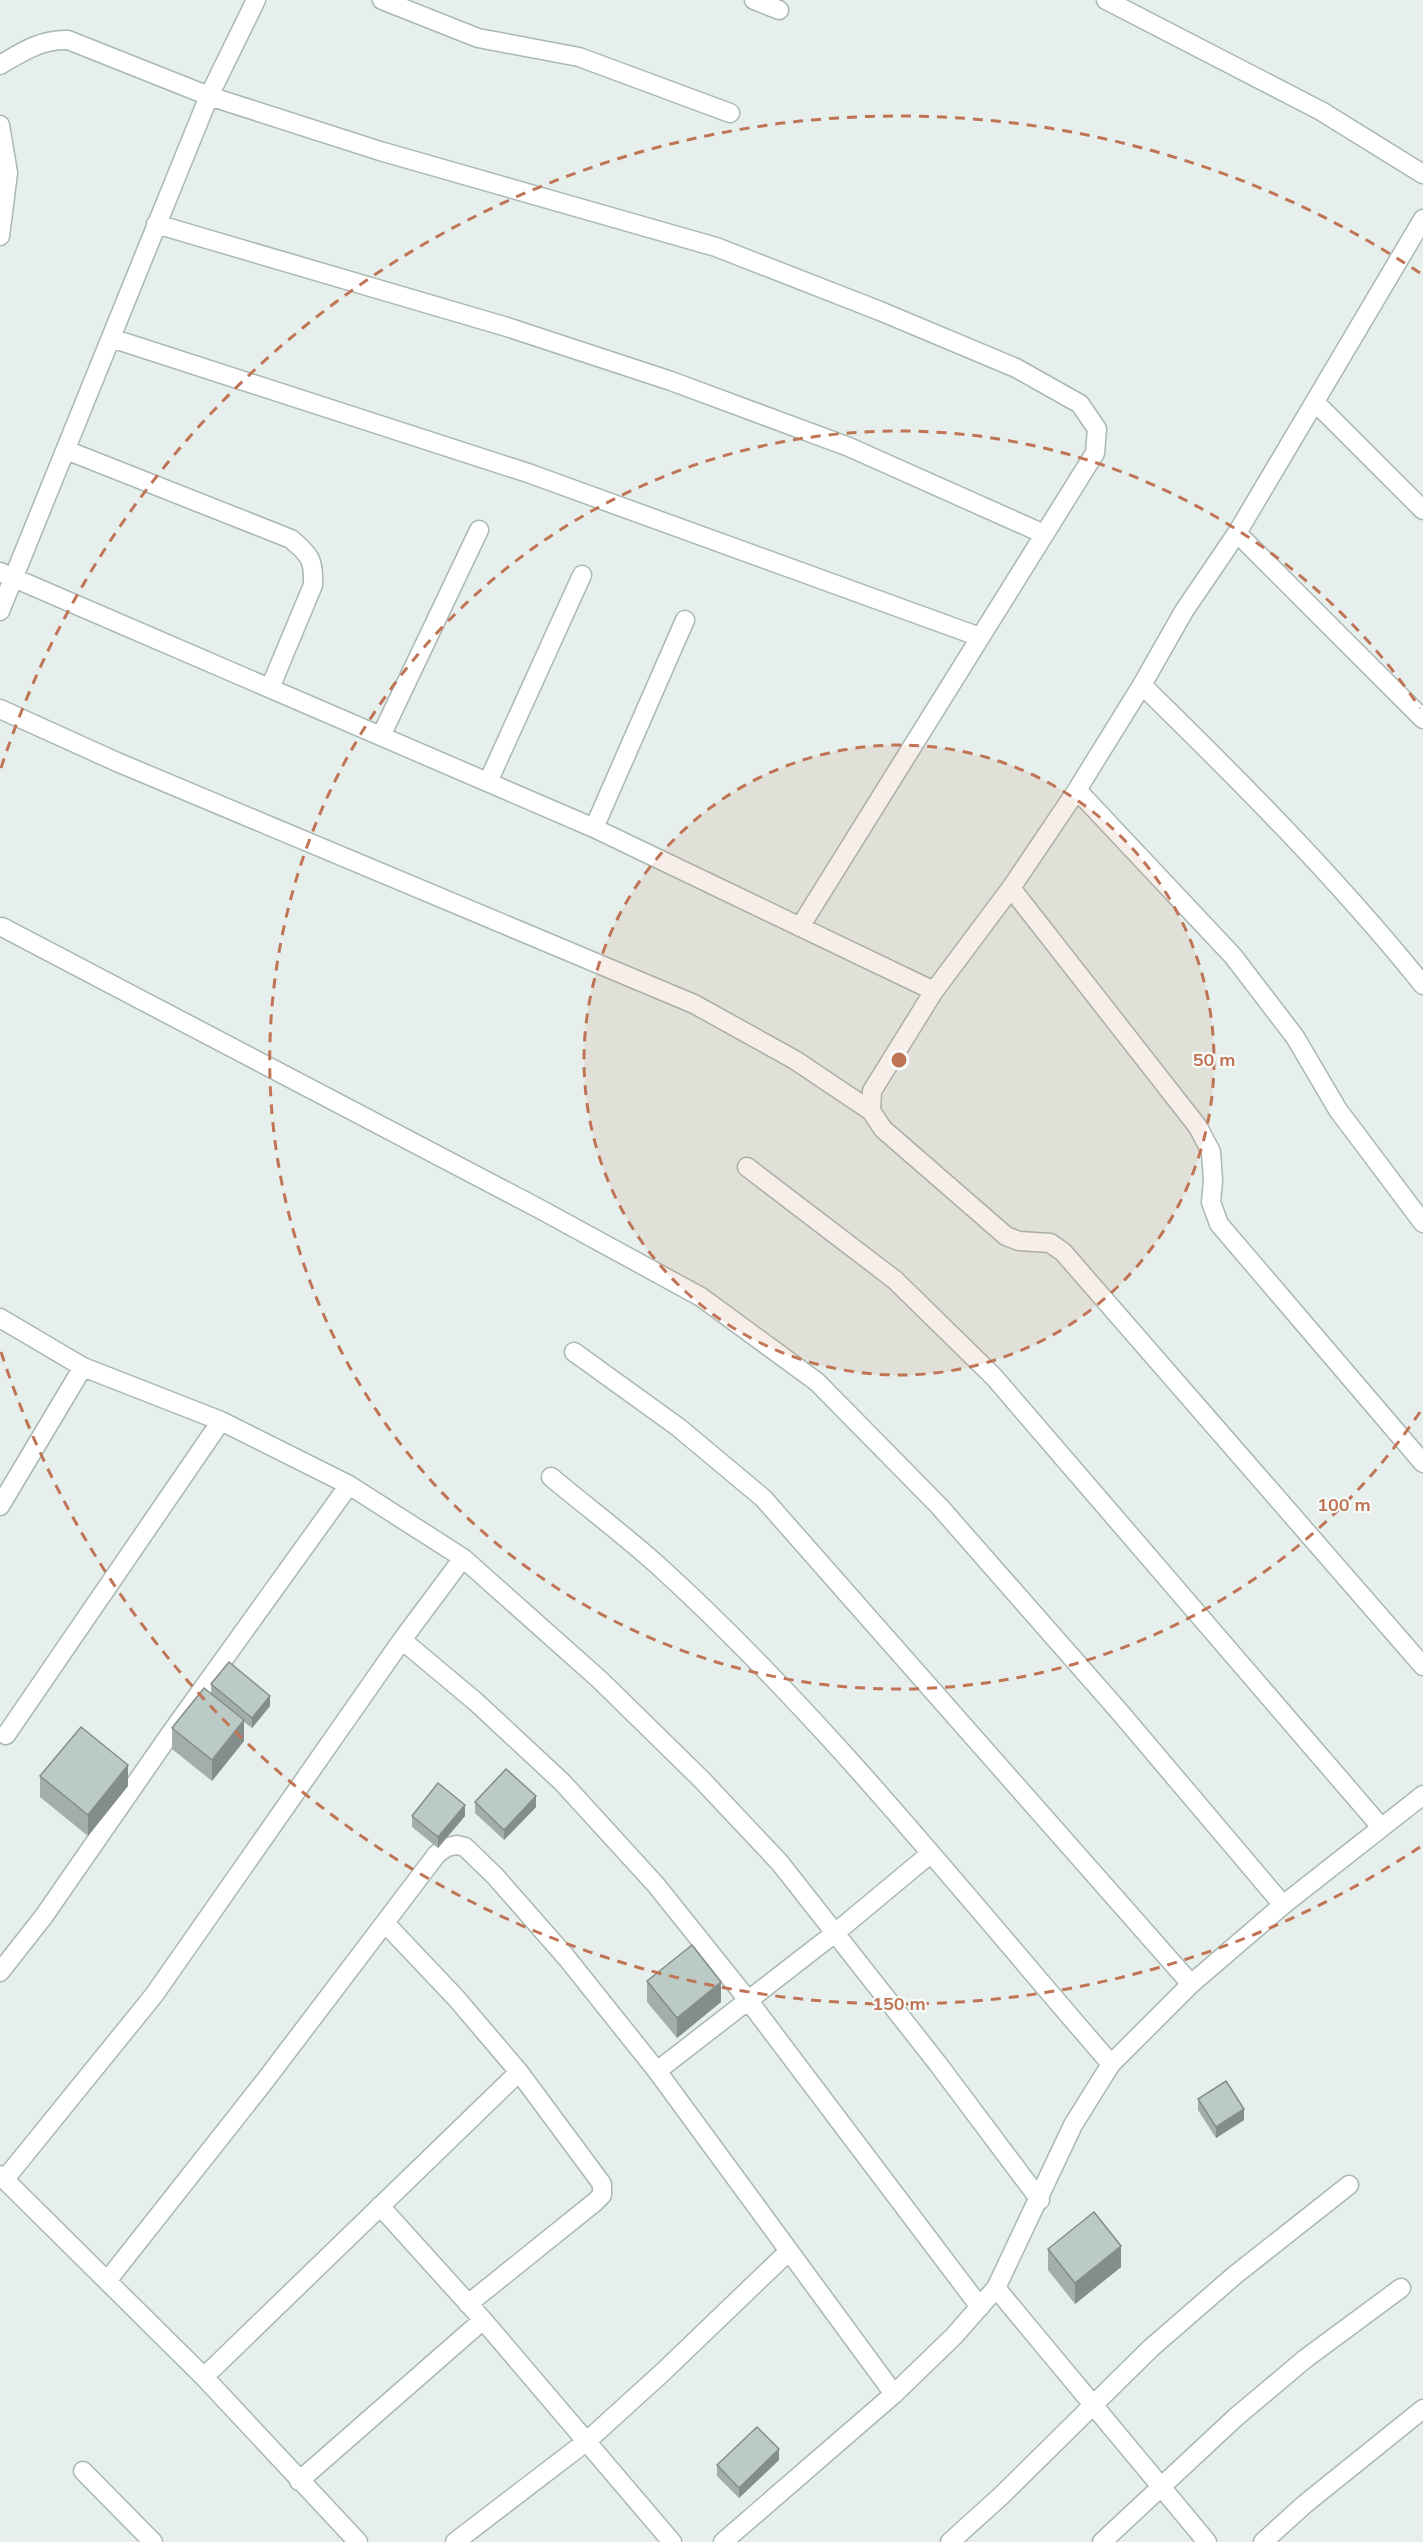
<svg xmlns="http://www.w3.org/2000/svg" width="1423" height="2542" viewBox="0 0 1423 2542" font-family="Mulish,sans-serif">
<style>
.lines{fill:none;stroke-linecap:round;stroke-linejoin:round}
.minor-casing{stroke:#a8b8b2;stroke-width:21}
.tertiary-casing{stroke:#a8b8b2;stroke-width:21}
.minor{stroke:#fff;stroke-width:18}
.tertiary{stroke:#fff;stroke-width:18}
.wall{fill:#a1aea9}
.shaded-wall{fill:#838d89}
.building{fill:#bbcac4;stroke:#838d89;stroke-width:1.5}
.ring{fill:none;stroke:#c07456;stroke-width:3;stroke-dasharray:10 8}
.centre{fill:#c07456;stroke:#f7fbf9;stroke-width:3}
.ring-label{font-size:18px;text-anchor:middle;font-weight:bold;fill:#c07456;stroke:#f7fbf9;stroke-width:4.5;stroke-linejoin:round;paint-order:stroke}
</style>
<rect width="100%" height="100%" fill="#e6efeb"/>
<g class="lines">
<g class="minor-casing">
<path id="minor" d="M382,0L478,38L579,57L730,113
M754,0L779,10
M1106,0L1321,111L1423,174
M0,65C22,52 41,39 68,40L209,96L380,151L716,247L880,311L1016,368L1080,404L1097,429L1095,453L800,927
M0,125L8,173L0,236
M156,224L507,327L671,381L849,447L1044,534
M111,338L528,473L980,637
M1316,403L1423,510
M66,450L291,539C310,555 314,560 313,585L270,688
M1237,533L1423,719
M0,572L594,828L934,991L1011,888L1077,790L1142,685L1184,611L1237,533L1423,219
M0,611L209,96L256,0
M1142,685C1240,781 1337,878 1423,985
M0,709L117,762L694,1004L795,1060L871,1111
M381,736L479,530
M488,782L582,575
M1077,790L1233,956L1295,1037L1338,1110L1423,1223
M594,828L685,620
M1011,888L1198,1127L1211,1152L1213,1181L1211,1202L1219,1224L1423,1463
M2,927L538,1208L701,1297L817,1382L939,1506L1118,1710L1283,1905
M934,991L872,1091L871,1111L883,1129L1006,1236L1019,1241L1050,1243L1063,1252L1423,1666
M747,1167L895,1280L994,1377L1381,1827
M0,1318L83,1367L221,1421L349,1485L463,1558L600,1680L702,1780L780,1863L938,2064L1040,2200
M574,1352L678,1427L763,1498L1191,1984
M551,1477C588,1508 627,1537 663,1570C827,1720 965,1896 1111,2064
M0,1506L83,1367
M402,1640L476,1702L562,1782L656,1885L748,2000L980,2307
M6,1735L221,1421
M385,1923L456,1998L519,2072L602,2184V2195L595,2202L468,2304
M0,1972L44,1916L170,1734L349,1485
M657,2071L835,1933L930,1854
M0,2175L204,2377L358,2542
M5,2179L154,1995L402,1640L463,1558
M380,2206L483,2320L672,2542
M107,2281L264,2082L437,1854L447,1847L457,1845L465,1847L495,1876L566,1957L657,2071L894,2394
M996,2288L1207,2542
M204,2377L519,2072
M83,2471L153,2542
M299,2481L483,2320
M455,2542L587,2441L663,2372L789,2251
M950,2542L1001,2496L1151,2348L1235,2275L1349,2185
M1102,2542L1236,2417L1305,2359L1401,2288
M1263,2542L1305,2504L1423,2409"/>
</g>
<g class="tertiary-casing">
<path id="tertiary" d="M723,2542L894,2394L954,2336L996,2288L1073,2125L1111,2064L1191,1984L1283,1905L1423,1795"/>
</g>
<use href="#minor" class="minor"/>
<use href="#tertiary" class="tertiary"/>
</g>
<path class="wall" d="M211,1684L270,1706L252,1728L244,1722V1741L212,1781L172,1749V1728L211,1694Z
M40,1776L128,1786L88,1836L40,1797Z
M475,1802L536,1807L504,1840L475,1813Z
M412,1816H465L438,1848L412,1827Z
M647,1981L721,2002L677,2038L647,2002Z
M1198,2099L1244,2120L1216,2138L1198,2110Z
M1048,2249L1121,2267L1075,2304L1048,2270Z
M779,2460L739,2498L717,2476V2465Z"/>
<path class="shaded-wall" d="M270,1696V1706L252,1728V1718Z
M244,1720V1741L212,1781V1760Z
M128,1765V1786L88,1836V1815Z
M536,1796V1807L504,1840V1830Z
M465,1805V1816L438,1848V1837Z
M721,1982V2002L677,2038V2018Z
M1244,2109V2120L1216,2138V2127Z
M1121,2246V2267L1075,2304V2283Z
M779,2449V2460L739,2498V2488Z"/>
<path class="building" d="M229,1662L270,1696L252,1718L211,1684Z
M204,1688L244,1720L212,1760L172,1728Z
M81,1727L128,1765L88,1815L40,1776Z
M506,1769L536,1796L504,1830L475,1802Z
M438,1783L465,1805L438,1837L412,1816Z
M692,1945L721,1982L677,2018L647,1981Z
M1226,2081L1244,2109L1216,2127L1198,2099Z
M1094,2212L1121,2246L1075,2283L1048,2249Z
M757,2427L779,2449L739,2488L717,2465Z"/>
<circle cx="899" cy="1060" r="315" fill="#c07456" fill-opacity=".12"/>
<g class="ring">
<circle cx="899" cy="1060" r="315"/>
<path d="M1420 1412A629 629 0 1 1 1420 708"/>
<path d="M1420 1847A944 944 0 0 1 1 1352M1 768A944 944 0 0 1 1420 273"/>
</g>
<circle cx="899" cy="1060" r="9" class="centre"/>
<g class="ring-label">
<text x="1214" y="1066">50 m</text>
<text x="1344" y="1511">100 m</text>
<text x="899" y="2010">150 m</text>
</g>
</svg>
